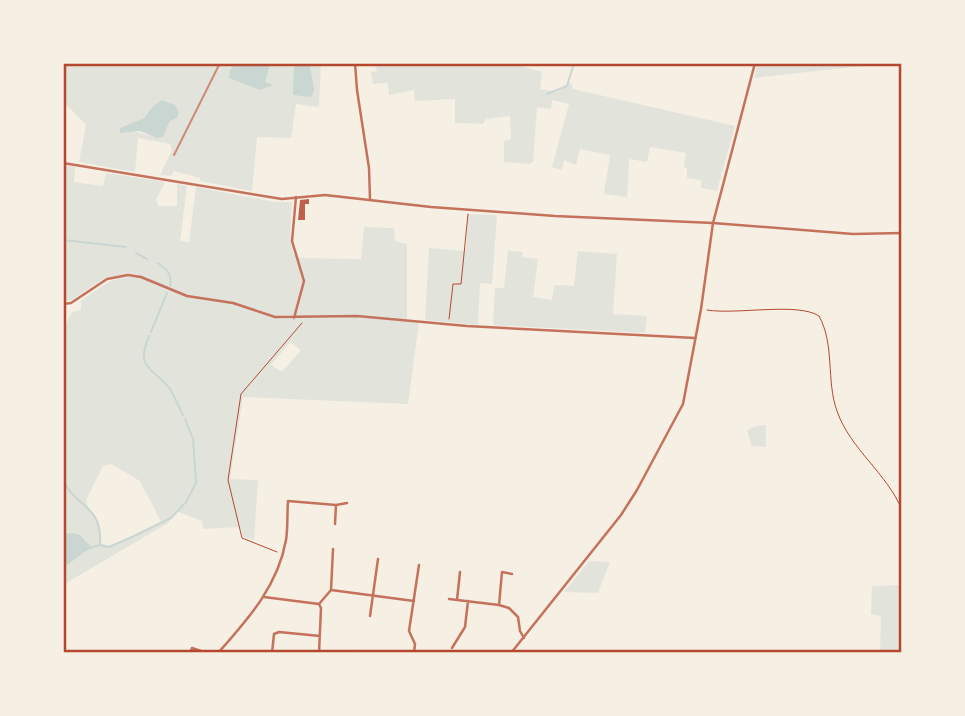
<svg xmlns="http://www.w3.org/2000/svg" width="965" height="716" viewBox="0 0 965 716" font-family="'Fira Sans Condensed',sans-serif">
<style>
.green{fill:#e2e4dc;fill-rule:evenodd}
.water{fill:#c9d6d2}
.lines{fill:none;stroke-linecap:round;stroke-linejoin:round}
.stream{stroke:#c9d6d2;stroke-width:2}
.building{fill:#bf614a}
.path{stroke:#b5482f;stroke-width:1}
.minor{stroke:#c5725c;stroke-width:2.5}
.tertiary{stroke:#c5725c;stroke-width:2.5}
.rail{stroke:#cf8b77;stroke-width:2}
.neatline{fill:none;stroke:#b5482f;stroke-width:2.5}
</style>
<rect width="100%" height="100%" fill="#f6efe4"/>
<path class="green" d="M63,63H321L319,107L296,104L291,138L257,137L252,191L200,181V178L174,171L171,176L160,175L172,150L170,144L138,138L135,172L79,162L86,125L68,106L63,105ZM151,107L179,112L177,118L170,121L163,137C152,138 133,130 121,128L144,118Z
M393,63H509L542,72L540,89L557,92L571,83L573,89L735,126L717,191L701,188V180L687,178V168L684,167L686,153L650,147L647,162L629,159L627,197L604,194L610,155L580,149L576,165L564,160L562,170L552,167L569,104L552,100L551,109L537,107L533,162L529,164L504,162V141L511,139L510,116L486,119L483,124L455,123V99L415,101L414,90L389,95L388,83L373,84L371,72L378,71L375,67Z
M758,63H863V66L754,78Z
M63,165L75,167L74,182L103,186L106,173L165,182L156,200L159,206H177V184L187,186L180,241L189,242L196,187L275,202H292L290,237L293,254L299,258L361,259L364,227L394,228L395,241L407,244V321L419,322L408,404L243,397L230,479L258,480L254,540L243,537L241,527L203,529L202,521L176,511L168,523L68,582L63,595V568L90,546C81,538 76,533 63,534V330L72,312L81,310V301C100,287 114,275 138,277L137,274L106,277L70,301H63ZM290,342L301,350L282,372L271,365ZM111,464L140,481L161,522L111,546L101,544C101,534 101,524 95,515C90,509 87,508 86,500L103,466Z
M468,214L497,215L492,284L480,283L478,325L425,320L429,248L466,251Z
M508,251L523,252L522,257L538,259L533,297L552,300L554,285L574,286L578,251L617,254L613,314L647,316L645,333L493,325L495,288H504Z
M766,425V447L752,446L747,430L756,426Z
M589,561L610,562L598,593L564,592Z
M902,585V653H880L881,616L871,614L872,586Z"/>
<path class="water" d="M236,63H270L265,82L273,85L260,90L229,78L230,70Z
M294,63H308L310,66L314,90L311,97L293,95Z
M162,100L175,105L179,112L177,118L170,121L163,137L157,138L140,131L120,133V128L144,118L151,108Z
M72,533L80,535L92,548L86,551L63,568V534Z"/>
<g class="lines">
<path class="stream" d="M547,94L567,86L574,63
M63,240L126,247
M136,253L147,259
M158,263C166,268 173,276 170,286
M151,332L167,293
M149,336C135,370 152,366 170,389C175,397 179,407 183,415
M63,477C70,506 103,502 100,545
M90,548L100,545L109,547L132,537L171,518L186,502L196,483L193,439L185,419"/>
</g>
<path class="building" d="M309,199V204H305V220H298L300,200Z"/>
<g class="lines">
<path class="path" d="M707,310C736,315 798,302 819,316C835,345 826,381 837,411C850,449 887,473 902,510
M449,319L453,284H461L468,214
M277,552L242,538L228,480L241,394L302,323"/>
<path class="minor" d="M355,63L357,90L369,168L370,199
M755,63L713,223L853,234L902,233
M63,304L71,303L107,279L128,275L141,277L187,296L233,303L275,317L357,316L467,326L695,338
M294,318L304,281L292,241L296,197
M335,524L336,505
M331,590L414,601
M264,597L319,604L321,608L319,653
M449,599L499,605L509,608L518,617L520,631L524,638
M457,600L460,572
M319,604L331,590L333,549
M499,605L502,572L512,574
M370,616L378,559
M452,648L465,627L468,601
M356,651L359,653
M190,653L192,648L207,653
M218,653C248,619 278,586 286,540C288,528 287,514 288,501L336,505L347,503
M272,653L274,634L279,632L320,636
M414,653L415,644L409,631L419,565"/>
<path class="tertiary" d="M63,163L282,199L325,195L431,207L555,216L713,223L701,309L683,404L637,490L621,515L511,653"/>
<path class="rail" d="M174,155L220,63"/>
</g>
<rect width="965" height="716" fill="none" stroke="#f6efe4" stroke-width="130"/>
<rect x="65" y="65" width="835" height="586" class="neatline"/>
</svg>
